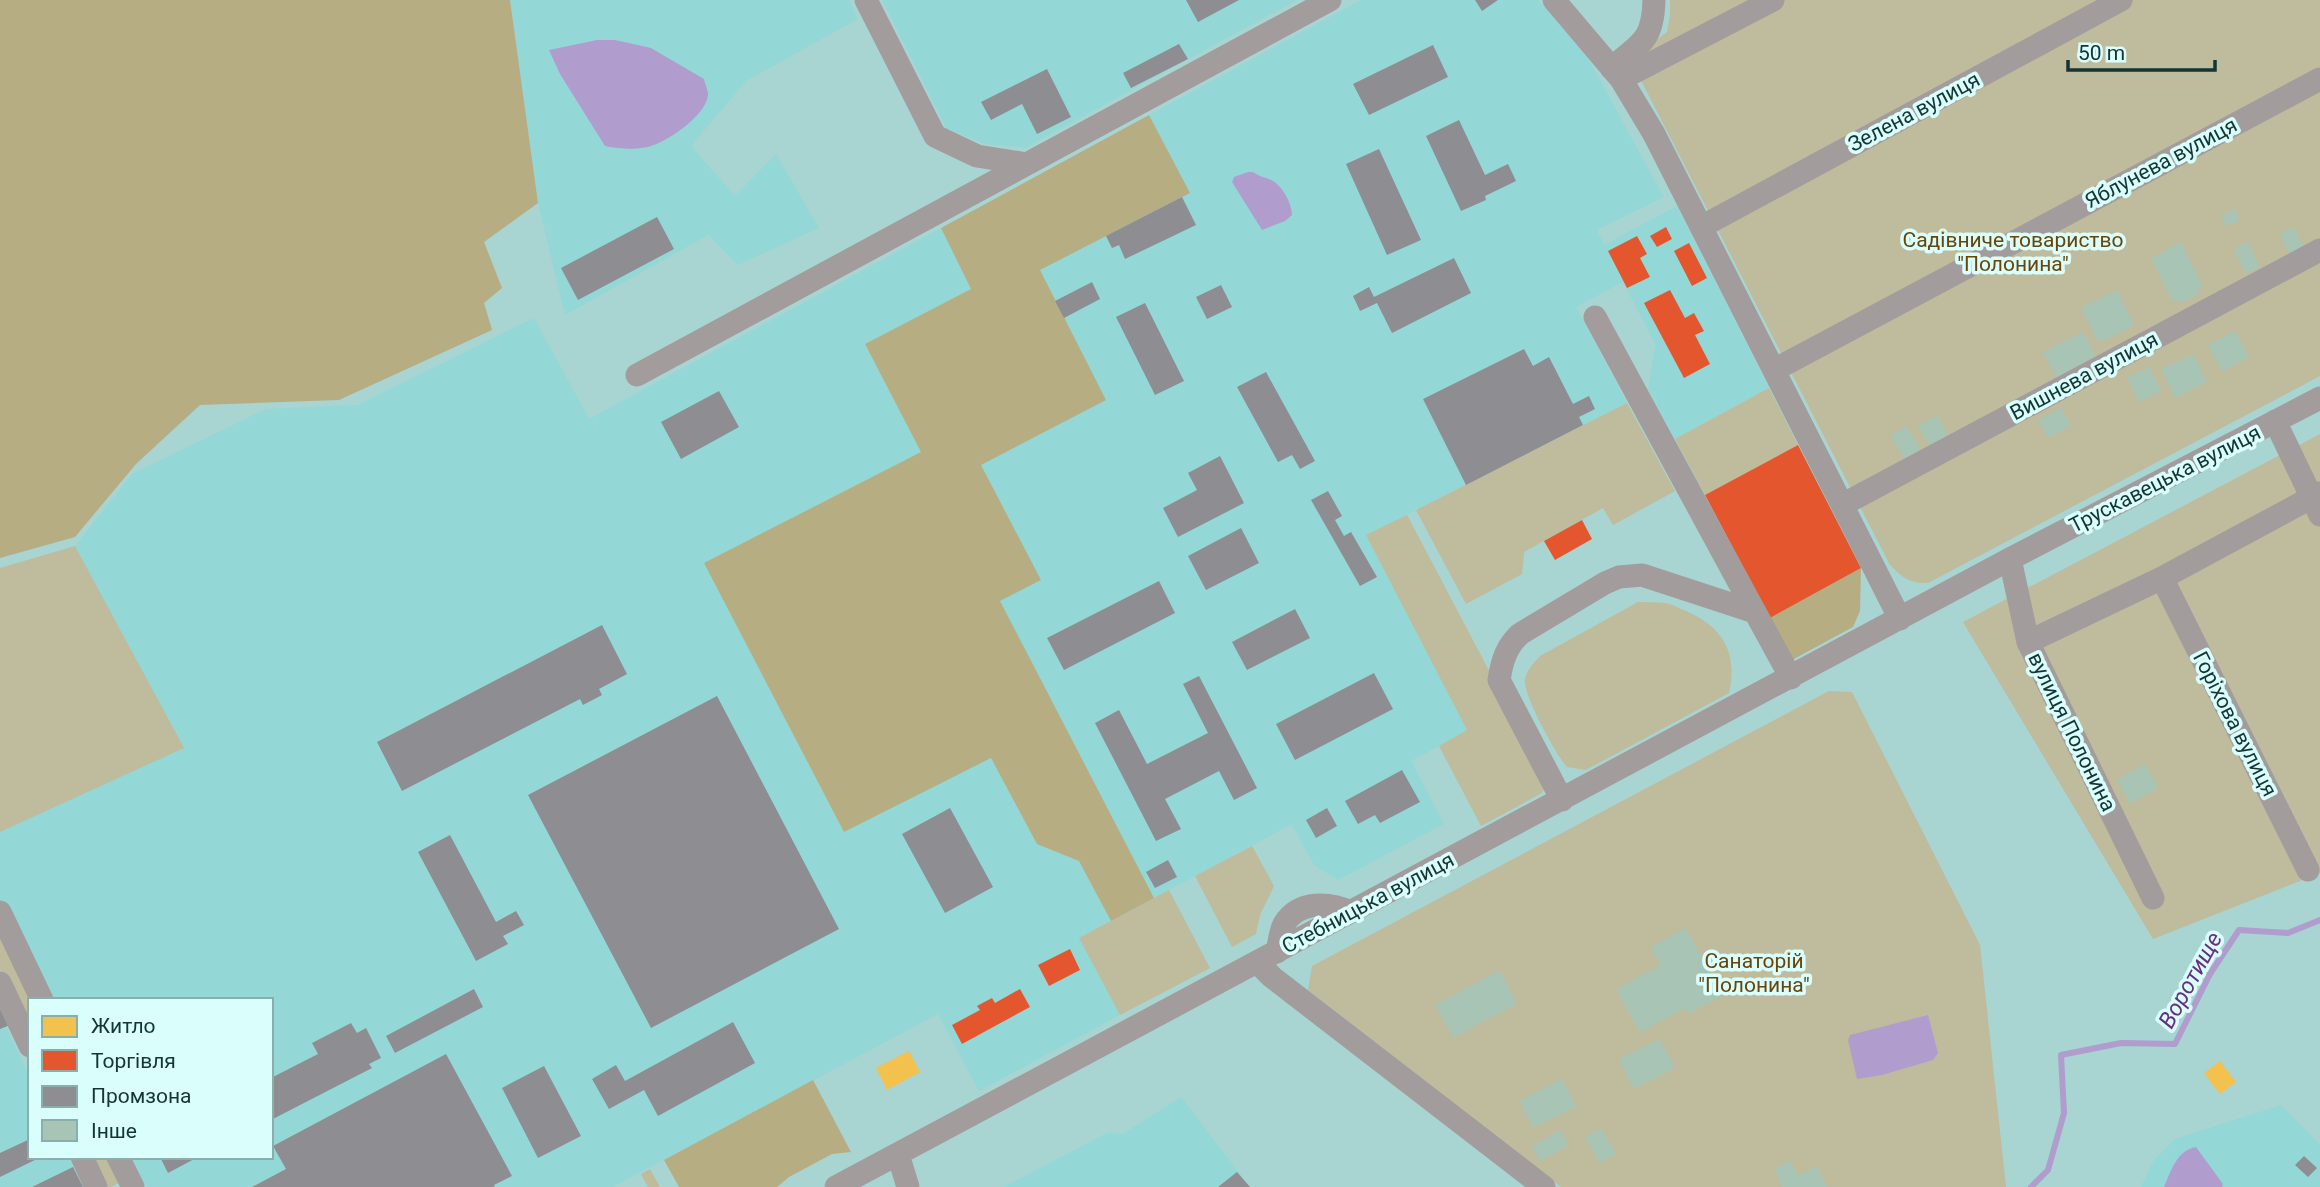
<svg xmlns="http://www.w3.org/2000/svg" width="2320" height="1187" viewBox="0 0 2320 1187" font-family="Roboto,sans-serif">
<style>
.built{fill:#93d8d6}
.green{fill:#bfbb9d}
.forest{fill:#b7ad83}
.water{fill:#b09dce}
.homes{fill:#f2c14e}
.shops{fill:#e4572e}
.industry{fill:#8d8d92}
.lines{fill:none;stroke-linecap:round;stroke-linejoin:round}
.stream{stroke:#b09dce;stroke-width:6}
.building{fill:#a8c4b4}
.minor{stroke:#a29c9c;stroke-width:23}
.labels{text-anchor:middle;stroke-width:7;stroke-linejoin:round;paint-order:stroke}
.street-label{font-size:21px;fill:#143534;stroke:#d9fefc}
.park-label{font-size:21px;fill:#6a4509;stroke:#d9fefc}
.water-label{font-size:23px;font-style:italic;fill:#672e84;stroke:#d9fefc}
</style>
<rect width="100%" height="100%" fill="#a8d4d2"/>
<path class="built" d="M510,0H849L858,19L746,81L691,146L735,196L776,154L819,228L738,265L708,235L565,315L538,203Z
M882,0H1297L1025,148L985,144L946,128Z
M1361,0H1538L1588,58L1664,197L1597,230L1604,245L1677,206L1769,388L1675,439L1648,389L1656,345L1623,282L1576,307L1627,403L1367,535L1468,731L1411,761L1444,824L1338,880L1314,865L1292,824L1080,938L1120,1015L979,1091L938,1014L613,1187H138L124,1157H271V1000H48L0,899V832L183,748L75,546L132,474L266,409L358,405L534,318L589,419L941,228L971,289L866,344L888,386L1055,300L1040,270L1189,193L1149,115Z
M0,1003L6,1027L30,1076V1157H69L83,1187H0Z
M1181,1097L1250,1187H1004L1109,1132L1123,1134Z
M2281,1105L2320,1145V1187H2141L2154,1160L2175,1139Z"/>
<path class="green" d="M1670,0H2320V376L1928,583C1910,584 1902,577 1890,565L1630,59L1667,32L1670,15Z
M1769,388L1798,445L1705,495L1675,439Z
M1627,403L1675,491L1613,525L1603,508L1524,552L1522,574L1466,604L1416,510Z
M2320,434V873L2153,939L1963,622Z
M1407,515L1543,773L1544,788L1542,793L1481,826L1439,746L1467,730L1366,535Z
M75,546L184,748L0,832V568Z
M1638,602C1647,602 1657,602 1665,603C1672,604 1679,608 1686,611C1723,627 1738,653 1729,693L1586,770L1567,767C1556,755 1522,693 1525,679C1527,669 1534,663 1540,656Z
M1829,691L1852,692L1980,945L2006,1187H1561L1308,990L1312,966Z
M1252,846L1274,886L1260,915L1256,934L1232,947L1195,876Z
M1169,890L1210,968L1120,1015L1079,938Z
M0,917L30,1000V1032L0,969Z
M88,1157H114L125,1180L111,1187H102Z
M650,1169L660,1187H648L641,1174Z"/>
<path class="forest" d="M0,0H510L538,203L484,242L502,288L484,303L492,330L339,400L200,405L136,464L75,537L0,558Z
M1149,115L1190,193L1040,270L1106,400L981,465L1041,580L1000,601L1154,898L1111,921L1079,861L1037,844L991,758L844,832L704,563L921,452L865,344L971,289L941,228Z
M1861,568L1860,611L1853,627L1792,660L1770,618Z
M813,1080L851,1152L832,1154L789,1177L777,1187H679L664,1160Z"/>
<path class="water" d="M597,40H615L651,48L704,79C705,84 708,90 708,95C706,116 667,142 648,147C634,150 620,149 605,146L560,74L549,50Z
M1248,172H1253C1259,177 1266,177 1273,181C1283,187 1292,204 1292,215L1285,221L1262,230L1232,182L1234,177Z
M1928,1015L1938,1053L1933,1060L1882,1075L1857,1079L1848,1040L1850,1035Z
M2196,1147L2223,1184L2222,1187H2164C2171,1171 2177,1150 2196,1147Z"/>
<path class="homes" d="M909,1051L920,1072L887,1090L876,1068Z
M2220,1061L2236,1082L2220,1094L2204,1073Z"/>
<path class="shops" d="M1666,227L1672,239L1657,247L1650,236Z
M1637,236L1647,254L1640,258L1650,277L1627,288L1608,251Z
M1689,243L1707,278L1692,286L1674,251Z
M1670,290L1685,318L1694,313L1704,331L1695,335L1710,364L1684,378L1644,303Z
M1798,445L1861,568L1770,618L1705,495Z
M1582,520L1592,539L1555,560L1544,541Z
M1070,949L1080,970L1049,986L1038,965Z
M1020,989L1030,1007L962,1044L952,1025L980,1010L977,1006L992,998L995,1003Z"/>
<path class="industry" d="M1186,0H1239L1198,22Z
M1475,0H1498L1482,11Z
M1179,44L1188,59L1131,88L1123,73Z
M1433,45L1448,77L1369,115L1353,84Z
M1047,69L1071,117L1037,134L1022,104L991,120L981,102Z
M1459,120L1485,175L1508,164L1516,181L1485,196L1486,200L1461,211L1426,136Z
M1379,149L1421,240L1387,255L1346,164Z
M1182,197L1196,225L1125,259L1119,245L1112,248L1106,236Z
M657,217L674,249L578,300L561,268Z
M1454,258L1471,293L1392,333L1377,303L1360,311L1353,296L1369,287L1374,297Z
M1092,282L1100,299L1064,318L1055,301Z
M1221,285L1232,307L1207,319L1196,297Z
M1145,303L1184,381L1155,395L1116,317Z
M1524,349L1533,366L1549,357L1573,404L1589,396L1595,409L1579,417L1583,425L1466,485L1423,399Z
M1266,372L1315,461L1300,469L1292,455L1278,462L1237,387Z
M719,391L739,427L681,459L661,422Z
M1220,456L1244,503L1178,537L1163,508L1197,490L1188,473Z
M1328,491L1342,516L1335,520L1344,536L1351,532L1377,577L1360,586L1311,500Z
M1241,528L1259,563L1206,590L1188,556Z
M1159,581L1175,613L1064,670L1047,638Z
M1295,609L1310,638L1247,670L1232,642Z
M602,625L627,674L599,689L602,695L583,705L580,699L402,791L377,742Z
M1374,673L1393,709L1295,760L1276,724Z
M1199,676L1257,788L1234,800L1219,771L1165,799L1181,829L1156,841L1095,723L1119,710L1147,764L1208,733L1183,684Z
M717,696L839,929L651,1028L528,795Z
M1402,770L1420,802L1380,823L1375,815L1358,824L1345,801Z
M950,808L993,887L945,913L902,834Z
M1327,808L1337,826L1316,838L1306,820Z
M450,835L496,922L516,911L524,925L503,936L508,944L476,961L418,852Z
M1168,860L1177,877L1155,888L1146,872Z
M474,989L483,1007L395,1053L386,1036Z
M0,1003L10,1025L0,1029Z
M733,1022L755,1063L658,1116L644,1090L609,1109L592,1079L616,1065L625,1081Z
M351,1023L357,1033L366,1028L381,1058L369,1064L372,1068L271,1120V1078L318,1054L312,1043Z
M446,1054L512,1176L494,1185L495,1187H252L286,1169L273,1146Z
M544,1066L581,1136L538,1158L502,1088Z
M30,1139V1157H41L0,1177V1153Z
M2304,1156L2317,1168L2308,1177L2295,1165Z
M160,1157H198L168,1173Z
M73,1167L83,1187H32Z
M1237,1172L1250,1187H1218Z"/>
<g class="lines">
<path class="stream" d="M2031,1187L2048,1170L2064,1113L2061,1055L2121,1043L2175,1044L2210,974L2239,930L2288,933L2320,920"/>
</g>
<path class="building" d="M2235,209L2240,220L2226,226L2221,216Z
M2294,227L2304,247L2290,255L2280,234Z
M2181,242L2203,287L2197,290L2199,294L2181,303L2179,299L2173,302L2151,258Z
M2248,242L2260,267L2246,274L2234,249Z
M2117,290L2134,325L2099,343L2081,308Z
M2235,331L2249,357L2222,372L2208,345Z
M2083,332L2097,360L2058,380L2043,352Z
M2193,354L2207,382L2175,398L2161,369Z
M2149,367L2161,391L2139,402L2127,378Z
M2061,408L2071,426L2048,438L2038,420Z
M1937,415L1951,441L1932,451L1918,426Z
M1907,426L1921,451L1905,460L1891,435Z
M2145,764L2158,788L2130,804L2117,780Z
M1685,928L1723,995L1688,1014L1685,1008L1640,1033L1616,989L1661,965L1651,947Z
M1500,970L1517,1004L1453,1038L1435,1005Z
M1660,1039L1675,1068L1633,1089L1619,1059Z
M1562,1079L1576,1107L1533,1128L1519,1101Z
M1601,1128L1616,1154L1599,1163L1585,1137Z
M1561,1130L1569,1146L1540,1161L1532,1146Z
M1790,1161L1798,1176L1817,1166L1827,1187H1782L1775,1168Z"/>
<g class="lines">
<path class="minor" d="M866,0L935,136L977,156L1027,164
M1554,0L1621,79L1654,134L1900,619
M1611,68C1641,43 1653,41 1654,0
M1621,79L1773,0
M1701,227L2121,0
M1595,317L1755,612
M1774,370L2320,79
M637,375L1330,0
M2275,421L2320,515
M1842,505L2320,250
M2010,559L2028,642L2153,898
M2162,578L2308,870
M2028,642L2162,578L2320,493
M1562,800L1499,680C1502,661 1506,647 1520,634L1605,583L1619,577L1642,575L1755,612L1791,678
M0,912L42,1000
M1277,952C1279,944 1280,931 1284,924C1299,900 1329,902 1351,912
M1257,962L1272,977L1544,1187
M0,983L30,1046
M898,1154L908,1187
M82,1157L96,1187
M118,1157L133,1187
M836,1187L2010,559L2320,398"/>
</g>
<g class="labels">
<g class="street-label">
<text transform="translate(1914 112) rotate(-28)" y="7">Зелена вулиця</text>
<text transform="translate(2161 163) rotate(-28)" y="7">Яблунева вулиця</text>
<text transform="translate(2084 376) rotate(-28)" y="7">Вишнева вулиця</text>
<text transform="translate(2165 479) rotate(-27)" y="7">Трускавецька вулиця</text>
<text transform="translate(2235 724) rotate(63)" y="7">Горіхова вулиця</text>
<text transform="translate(2072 732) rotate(64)" y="7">вулиця Полонина</text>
<text transform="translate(1368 903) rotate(-28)" y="7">Стебницька вулиця</text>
</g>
<g class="park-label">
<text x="2013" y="247">Садівниче товариство<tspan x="2013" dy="24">"Полонина"</tspan></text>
<text x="1754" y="968">Санаторій<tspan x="1754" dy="24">"Полонина"</tspan></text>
</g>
<g class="water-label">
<text transform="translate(2190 980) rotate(-61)" y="8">Воротище</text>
</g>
</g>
<rect x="28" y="998" width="245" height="161" fill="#d9fefc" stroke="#8aaeac" stroke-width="2"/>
<rect x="42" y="1016" width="35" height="21" fill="#f2c14e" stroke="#8aaeac" stroke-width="2"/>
<text x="91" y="1033" font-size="21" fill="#143534">Житло</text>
<rect x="42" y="1050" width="35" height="21" fill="#e4572e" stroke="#8aaeac" stroke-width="2"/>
<text x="91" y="1068" font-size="21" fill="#143534">Торгівля</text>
<rect x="42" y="1086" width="35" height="21" fill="#8d8d92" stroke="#8aaeac" stroke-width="2"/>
<text x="91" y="1103" font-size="21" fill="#143534">Промзона</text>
<rect x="42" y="1120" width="35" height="21" fill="#a8c4b4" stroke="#8aaeac" stroke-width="2"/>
<text x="91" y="1138" font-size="21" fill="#143534">Інше</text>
<path d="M2068 60v10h147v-10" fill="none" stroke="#143534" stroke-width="3.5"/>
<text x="2078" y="60" font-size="21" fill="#143534" stroke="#d9fefc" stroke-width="5" paint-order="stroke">50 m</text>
</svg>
